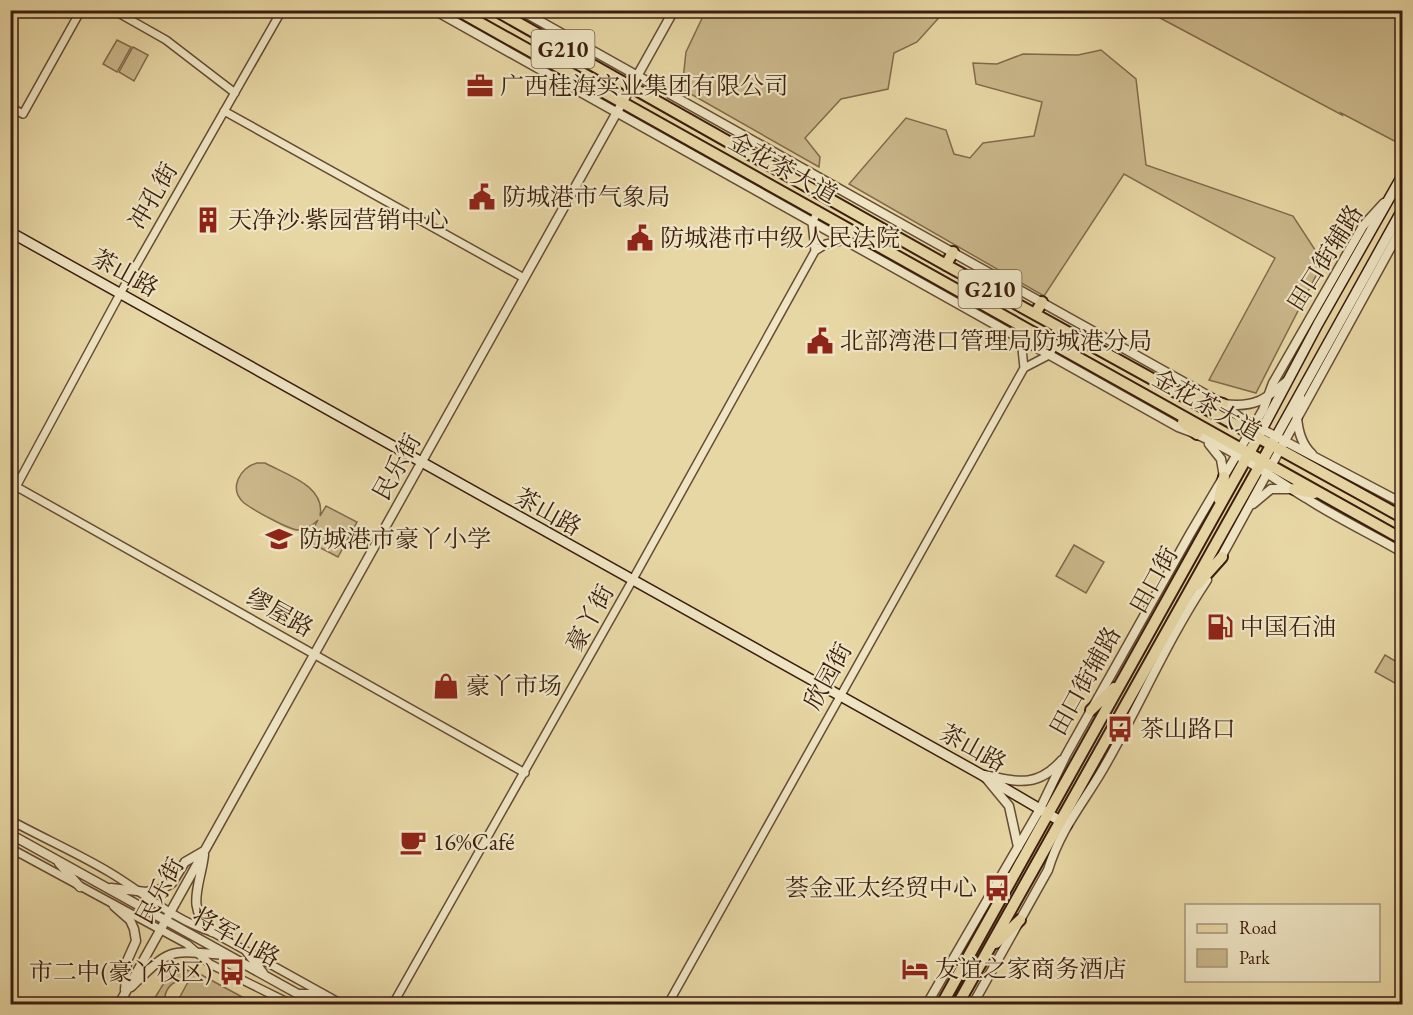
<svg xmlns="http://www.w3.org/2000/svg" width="1413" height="1015" viewBox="0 0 1413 1015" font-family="'EB Garamond','Noto Serif SC',serif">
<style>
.green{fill:#cab78a;stroke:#826a4c;stroke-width:1.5}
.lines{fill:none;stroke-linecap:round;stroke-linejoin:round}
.minor-casing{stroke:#664c34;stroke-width:10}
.tertiary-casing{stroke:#664c34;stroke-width:11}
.secondary-casing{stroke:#3b1d0e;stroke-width:12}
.primary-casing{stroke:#3b1d0e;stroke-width:14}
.trunk-casing{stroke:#3b1d0e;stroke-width:14}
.minor{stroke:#efe5c4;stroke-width:7}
.tertiary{stroke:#efe5c4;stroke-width:8}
.secondary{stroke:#efe5c4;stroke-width:9}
.primary{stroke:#e7d7a4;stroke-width:10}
.trunk{stroke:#e7d7a4;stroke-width:10}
.labels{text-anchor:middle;stroke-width:4.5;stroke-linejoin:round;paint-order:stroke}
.shield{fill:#efe5c4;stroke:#715945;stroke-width:1.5}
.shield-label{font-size:22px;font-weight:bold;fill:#3b1d0e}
.poi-label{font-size:24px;fill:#3b1d0e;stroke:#efe5c4;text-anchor:start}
.street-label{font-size:24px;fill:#3b1d0e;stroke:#efe5c4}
</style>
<rect width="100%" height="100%" fill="#e7d7a4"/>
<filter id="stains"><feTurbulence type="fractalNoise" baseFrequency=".00333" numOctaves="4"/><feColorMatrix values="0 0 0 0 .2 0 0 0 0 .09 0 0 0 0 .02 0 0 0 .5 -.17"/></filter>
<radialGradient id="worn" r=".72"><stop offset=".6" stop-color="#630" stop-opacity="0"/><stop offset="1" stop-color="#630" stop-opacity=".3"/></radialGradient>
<path class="green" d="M706,10H945V11L917,42L894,53L888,89L841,99L805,138L820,157L819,167L682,89L686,52Z
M1147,11H1402V145L1341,113L1342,115Z
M117,40L131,47L117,72L103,64Z
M133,47L148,55L134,81L119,72Z
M1101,50L1136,79L1146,165L1293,216L1323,262L1256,393L1209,380L1275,258L1124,174L1044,296L849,184L906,118L946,130L954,154L970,158L983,143L1034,136L1042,102L976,84L973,63L997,64L1023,54L1078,55Z
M257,463H265C287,475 326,486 320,516L326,506L357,522L338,557L307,541L318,520C313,525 307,530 298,530C289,530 252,509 244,503C228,489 240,467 257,463Z
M1074,545L1104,562L1086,593L1056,576Z
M1385,655L1402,665V687L1375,672Z
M186,970L198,973L255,1004H176L188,982C173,978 163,989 165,1004H151L167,978Z"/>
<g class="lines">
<g class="minor-casing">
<path id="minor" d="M113,10L166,40L235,93
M10,107L23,114L81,10
M224,111L524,278
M818,212L812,222L815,251L826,244L845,240L850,230
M1027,329L1021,339L1024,368L1049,355L1055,345
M17,487L525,773
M10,498L121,292L282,10
M10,820C43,838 77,853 109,872C143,892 173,920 212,932L342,1004
M10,848L187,944L210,964L291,1004
M393,1004L632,581L815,251
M668,1004L1024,368"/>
</g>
<g class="tertiary-casing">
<path id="tertiary" d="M434,10L1178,427C1224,443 1265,473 1306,498C1337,518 1371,534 1402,552
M520,10L1223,404L1239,417L1402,503
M1224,404C1254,408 1265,400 1287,381
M1297,417C1298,431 1301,444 1312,454
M1209,444L1221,459L1224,477
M1253,504L1271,489H1294
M1219,561L1402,227
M984,775C1018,782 1037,788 1062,760
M985,777L1009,806L1018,847
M10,834L316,1004
M204,855C200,887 185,907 212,932
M59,863L80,887
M111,888L146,892L162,889L172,883L185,862L204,851
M114,906L130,920L134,929L136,941L127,961L125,990
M247,952L263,973
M131,987C172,947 167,950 225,955
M299,994H322
M119,1004L674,10
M927,1004L1040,809L1066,755L1190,534L1263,410L1273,383L1363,226L1384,203
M973,1004L1048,870C1061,828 1082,805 1103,769C1139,707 1167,640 1207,580"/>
</g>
<g class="secondary-casing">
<path id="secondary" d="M10,232L982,775L1067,825
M1297,417L1300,398
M1258,437L1318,324L1402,176
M1272,444L1402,210"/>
</g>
<g class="primary-casing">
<path id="primary" d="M1219,499L1224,477
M1197,585L1222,557
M1091,710L1114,688
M996,943L1020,920
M942,1004L1258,437
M958,1004L1272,444"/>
</g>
<g class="trunk-casing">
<path id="trunk" d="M457,10L1402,539
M495,10L946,265L1402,517
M946,265L953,252
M1035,314L1042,302
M1192,396L1223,404
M1183,422L1197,434
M1294,489L1314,493"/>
</g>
<use href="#minor" class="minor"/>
<use href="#tertiary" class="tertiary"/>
<use href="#secondary" class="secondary"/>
<use href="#primary" class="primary"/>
<use href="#trunk" class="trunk"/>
</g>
<defs>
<g id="office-bare" transform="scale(2.07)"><path d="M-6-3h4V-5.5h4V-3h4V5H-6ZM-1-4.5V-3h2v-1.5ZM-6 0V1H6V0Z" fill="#8f2418" stroke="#efe5c4" stroke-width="2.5" paint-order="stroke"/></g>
<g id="civic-bare" transform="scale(2.07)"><path d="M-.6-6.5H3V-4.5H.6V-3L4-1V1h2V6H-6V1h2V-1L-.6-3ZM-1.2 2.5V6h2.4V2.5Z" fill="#8f2418" stroke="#efe5c4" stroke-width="2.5" paint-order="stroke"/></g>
<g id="building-bare" transform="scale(2.07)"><path d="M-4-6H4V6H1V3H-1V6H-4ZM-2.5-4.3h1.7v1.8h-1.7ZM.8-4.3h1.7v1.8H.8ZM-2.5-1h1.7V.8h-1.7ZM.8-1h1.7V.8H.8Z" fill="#8f2418" stroke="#efe5c4" stroke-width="2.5" paint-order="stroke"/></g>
<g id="school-bare" transform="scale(2.07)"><path d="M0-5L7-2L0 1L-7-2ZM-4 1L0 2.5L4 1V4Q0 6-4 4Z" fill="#8f2418" stroke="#efe5c4" stroke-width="2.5" paint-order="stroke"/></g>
<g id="fuel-bare" transform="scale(2.07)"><path d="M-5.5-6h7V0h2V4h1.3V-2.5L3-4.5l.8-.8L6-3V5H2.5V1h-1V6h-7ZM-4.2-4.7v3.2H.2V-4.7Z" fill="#8f2418" stroke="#efe5c4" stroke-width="2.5" paint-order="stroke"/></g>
<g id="shop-bare" transform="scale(2.07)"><path d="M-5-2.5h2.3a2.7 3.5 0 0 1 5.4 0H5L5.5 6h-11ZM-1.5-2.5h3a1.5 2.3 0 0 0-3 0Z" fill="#8f2418" stroke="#efe5c4" stroke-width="2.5" paint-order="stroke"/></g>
<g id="bus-bare" transform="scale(2.07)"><path d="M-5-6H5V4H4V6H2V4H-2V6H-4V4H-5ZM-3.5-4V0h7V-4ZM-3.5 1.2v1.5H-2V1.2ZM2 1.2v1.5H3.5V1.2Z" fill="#8f2418" stroke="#efe5c4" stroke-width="2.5" paint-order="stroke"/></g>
<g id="cafe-bare" transform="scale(2.07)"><path d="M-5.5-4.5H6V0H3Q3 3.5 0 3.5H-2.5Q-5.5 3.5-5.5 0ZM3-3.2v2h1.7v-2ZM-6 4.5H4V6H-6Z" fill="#8f2418" stroke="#efe5c4" stroke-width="2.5" paint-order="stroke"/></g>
<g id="hotel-bare" transform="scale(2.07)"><path d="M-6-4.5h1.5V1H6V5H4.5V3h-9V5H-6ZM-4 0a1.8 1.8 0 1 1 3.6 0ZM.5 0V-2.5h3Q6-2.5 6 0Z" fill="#8f2418" stroke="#efe5c4" stroke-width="2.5" paint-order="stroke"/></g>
</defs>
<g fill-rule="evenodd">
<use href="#office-bare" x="480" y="86"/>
<use href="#civic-bare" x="482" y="197"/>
<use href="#building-bare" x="208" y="220"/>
<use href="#civic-bare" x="640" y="238"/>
<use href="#civic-bare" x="820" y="341"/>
<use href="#school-bare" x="279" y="539"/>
<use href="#fuel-bare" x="1220" y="627"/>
<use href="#shop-bare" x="446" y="686"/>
<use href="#bus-bare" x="1120" y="729"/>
<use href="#cafe-bare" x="413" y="842"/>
<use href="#bus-bare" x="997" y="888"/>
<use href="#hotel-bare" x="915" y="969"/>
<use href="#bus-bare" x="232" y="972"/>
</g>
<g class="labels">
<g class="shield">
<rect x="531.5" y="30" width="63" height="38" rx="4.5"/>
<rect x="958.5" y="270" width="63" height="38" rx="4.5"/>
</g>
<g class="shield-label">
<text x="563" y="57">G210</text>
<text x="990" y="297">G210</text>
</g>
<g class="poi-label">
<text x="500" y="94">广西桂海实业集团有限公司</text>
<text x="502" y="205">防城港市气象局</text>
<text x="228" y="228">天净沙·紫园营销中心</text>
<text x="660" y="246">防城港市中级人民法院</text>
<text x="840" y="349">北部湾港口管理局防城港分局</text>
<text x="299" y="547">防城港市豪丫小学</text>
<text x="1240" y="635">中国石油</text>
<text x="466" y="694">豪丫市场</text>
<text x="1140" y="737">茶山路口</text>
<text x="433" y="850">16%Café</text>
<text x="977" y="896" text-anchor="end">荟金亚太经贸中心</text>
<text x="935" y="977">友谊之家商务酒店</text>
<text x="212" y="980" text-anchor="end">市二中(豪丫校区)</text>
</g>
<g class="street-label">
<text transform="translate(783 168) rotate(29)" y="8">金花茶大道</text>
<text transform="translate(153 196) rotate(-60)" y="8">冲孔街</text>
<text transform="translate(1325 258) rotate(-58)" y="8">田口街辅路</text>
<text transform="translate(125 273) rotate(29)" y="8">茶山路</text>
<text transform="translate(1207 405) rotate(29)" y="8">金花茶大道</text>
<text transform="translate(397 467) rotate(-61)" y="8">民乐街</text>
<text transform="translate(548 512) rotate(29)" y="8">茶山路</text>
<text transform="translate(1154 580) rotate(-61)" y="8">田口街</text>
<text transform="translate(280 613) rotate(29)" y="8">缪屋路</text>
<text transform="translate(590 618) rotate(-61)" y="8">豪丫街</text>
<text transform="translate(828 676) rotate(-61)" y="8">欣园街</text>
<text transform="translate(1085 681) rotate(-61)" y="8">田口街辅路</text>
<text transform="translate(973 748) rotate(29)" y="8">茶山路</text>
<text transform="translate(160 891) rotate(-61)" y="8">民乐街</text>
<text transform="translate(236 937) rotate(29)" y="8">将军山路</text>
</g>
</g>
<rect width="1413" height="1015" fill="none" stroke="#e7d7a4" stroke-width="36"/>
<rect x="12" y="12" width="1389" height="991" fill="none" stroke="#3b1d0e" stroke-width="3"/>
<rect x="18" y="18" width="1377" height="979" fill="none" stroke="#3b1d0e" stroke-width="1.5"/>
<rect x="1185" y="904" width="195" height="78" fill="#efe5c4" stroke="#a7957b" stroke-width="1.5"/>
<rect x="1197" y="924" width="30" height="9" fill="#e7d7a4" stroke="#a7957b" stroke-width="1.5"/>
<text x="1239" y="934" font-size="18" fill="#3b1d0e">Road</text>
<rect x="1197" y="949" width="30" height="18" fill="#cab78a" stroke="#a7957b" stroke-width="1.5"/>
<text x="1239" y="964" font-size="18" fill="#3b1d0e">Park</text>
<rect width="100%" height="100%" filter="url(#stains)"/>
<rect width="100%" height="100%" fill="url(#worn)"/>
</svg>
